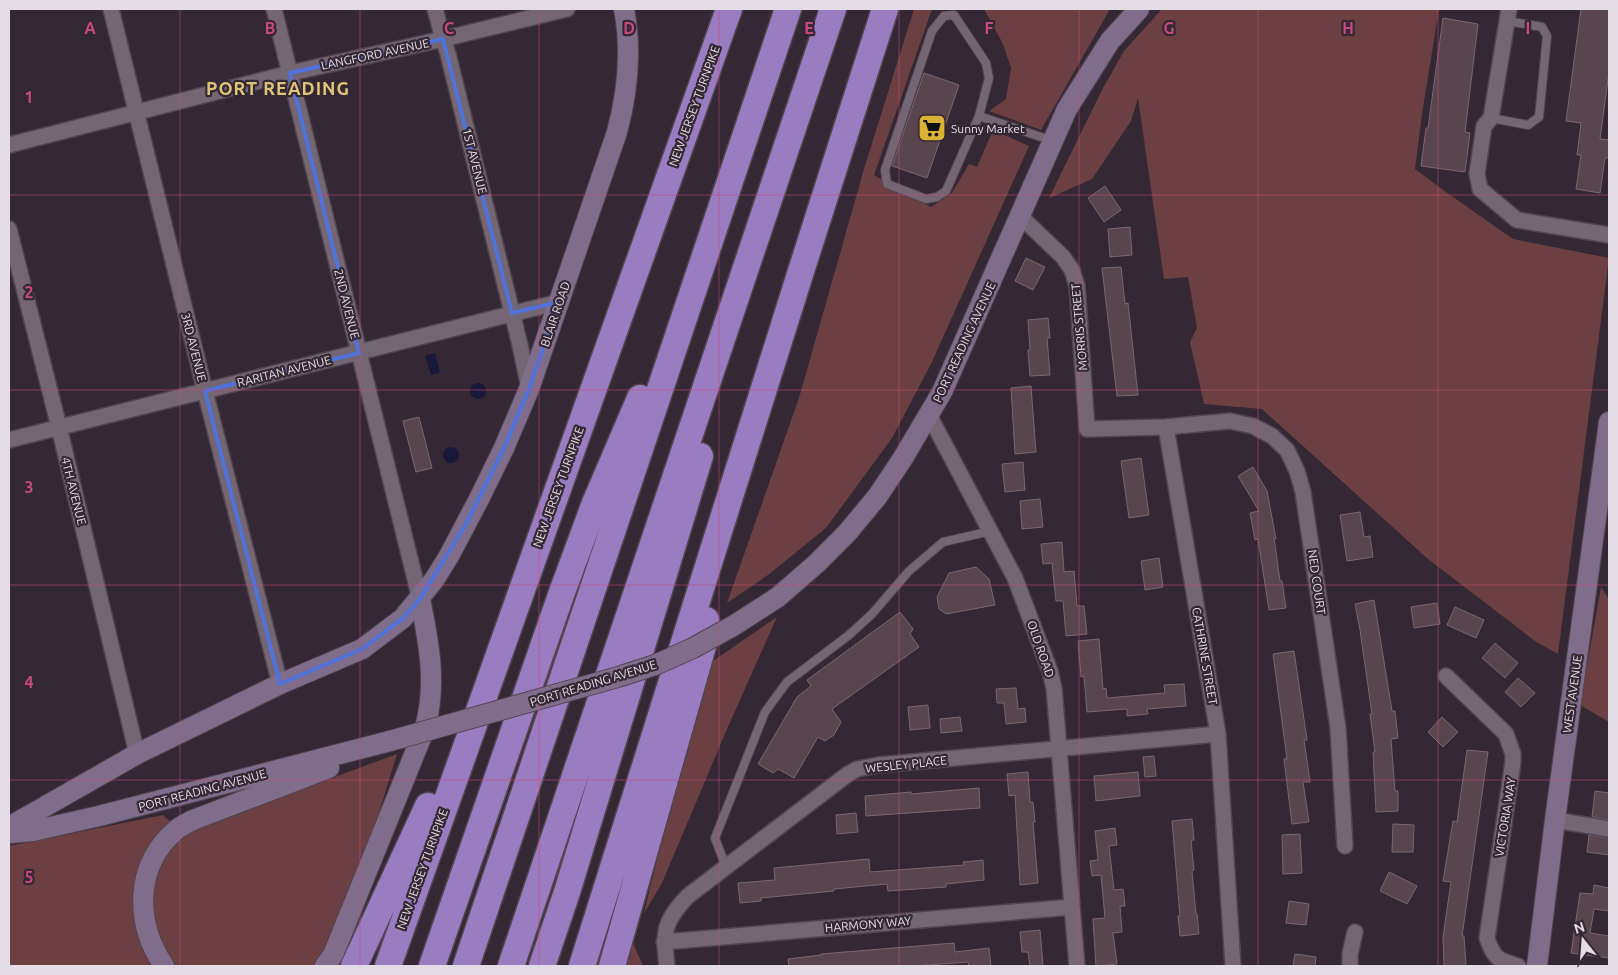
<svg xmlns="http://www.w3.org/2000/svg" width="1618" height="975" font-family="Ubuntu,sans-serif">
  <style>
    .green { fill: #6c4042 }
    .water { fill: #17183a }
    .building { fill: #58454d; stroke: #7b666e }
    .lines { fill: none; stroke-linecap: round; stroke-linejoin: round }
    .lane-casing { stroke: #504550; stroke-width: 10 }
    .street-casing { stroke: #504550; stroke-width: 18 }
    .secondary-casing { stroke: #504550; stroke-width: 22 }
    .highway-casing { stroke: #504550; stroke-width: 29 }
    .lane { stroke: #756674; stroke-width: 8 }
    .street { stroke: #756674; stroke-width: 15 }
    .secondary { stroke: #806d8b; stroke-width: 20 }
    .highway { stroke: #9a7cc1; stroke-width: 26 }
    .secondary-bridge-casing { stroke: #504550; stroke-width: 22; stroke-linecap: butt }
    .secondary-bridge { stroke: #806d8b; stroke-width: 20 }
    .marked { fill: none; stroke: #4f72db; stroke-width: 4; stroke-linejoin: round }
    .grid { fill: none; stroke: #cb497e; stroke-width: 1; stroke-opacity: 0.55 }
    .labels { text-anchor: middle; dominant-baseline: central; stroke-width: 4.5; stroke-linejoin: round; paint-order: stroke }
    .street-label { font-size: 12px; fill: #e5dde5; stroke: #342834 }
    .poi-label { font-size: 12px; fill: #e5dde5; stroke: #342834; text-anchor: start }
    .district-label { font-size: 18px; font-weight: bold; letter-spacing: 1px; fill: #e0c478; stroke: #342834 }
    .grid-label { font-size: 16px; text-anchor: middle; font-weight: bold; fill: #cb497e; stroke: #342834; stroke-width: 4.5; stroke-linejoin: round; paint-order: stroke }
  </style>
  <rect width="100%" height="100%" fill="#342834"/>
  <!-- green -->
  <path class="green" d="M914 9H932L874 175 931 207 952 193 969 164 977 167 993 130 1029 146 931 364 892 438 826 528 768 575 727 603 799 398 864 169Z
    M984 9H1110L1041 130 989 111 1006 99 1011 68 1003 44Z
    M1162 9H1439L1422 114 1415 169 1443 190 1513 239 1609 258 1558 654 1535 641 1428 559 1262 409 1204 404 1190 342 1197 328 1188 277 1164 279 1138 98 1131 121 1092 179 1049 198 1103 88 1124 51Z
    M1601 587 1609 599V722L1580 705Z
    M777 617 727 729 662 883 644 913 704 667Z
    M397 754 332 966H9V846L163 815 183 833Z
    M633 943 643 966H626Z"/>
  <!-- water -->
  <path class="water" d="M435 353 440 373 431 375 425 356Z
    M470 391a8 8 0 1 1 16 0a8 8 0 1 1-16 0Z
    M443 455a8 8 0 1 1 16 0a8 8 0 1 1-16 0Z"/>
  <!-- building -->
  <path class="building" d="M1581 9H1609V72L1600 139 1609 140V158H1605L1600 193 1576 189 1581 155H1577L1581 123 1566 121Z
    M1443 18 1478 24 1465 132 1470 133 1465 172 1421 166 1426 128H1428Z
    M924 73 959 85 927 178 892 166Z
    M1105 186 1121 210 1104 222 1088 198Z
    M1130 227 1132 255 1110 257 1108 229Z
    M1026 258 1045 267 1033 290 1015 281Z
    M1121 267 1125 304 1128 303 1138 395 1117 396 1102 268Z
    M1048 318 1050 338H1047L1050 375 1030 376 1028 350H1030L1028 320Z
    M1031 386 1036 452 1015 454 1011 388Z
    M419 417 432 468 416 472 403 421Z
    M1141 458 1149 515 1129 518 1121 461Z
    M1023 462 1025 490 1005 492 1002 464Z
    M1253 467 1267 491 1276 539 1274 538 1280 581H1282L1286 608 1269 610 1258 539 1255 540 1250 513 1259 511 1238 476Z
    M1040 499 1043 527 1022 529 1020 501Z
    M1360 512 1364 537 1370 536 1373 557 1347 561 1340 515Z
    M1062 542 1064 572 1074 571 1077 606H1084L1087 634 1066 636 1063 601H1056L1052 563 1043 564 1041 544Z
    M1159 558 1163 587 1145 590 1141 561Z
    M976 567 989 579 995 605 946 614 939 609 937 597 949 573Z
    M1374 600 1392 711H1395L1398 738 1391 739 1395 791H1398V811L1376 812 1373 752H1375L1370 714H1372L1360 630 1355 604Z
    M1437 603 1440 624 1414 628 1411 607Z
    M1455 607 1484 620 1476 638 1447 625Z
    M900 612 913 629 910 634 919 647 832 709 841 722 834 735 825 741 818 737 794 778 778 769 773 773 758 764 797 697 811 686 807 680Z
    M1099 639 1103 689 1106 688 1107 698 1165 693 1164 685 1184 684 1186 706 1147 709 1148 714 1127 716V709L1087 712 1084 676 1081 677 1078 641Z
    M1495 643 1518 663 1505 678 1482 658Z
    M1294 651 1307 740H1304L1310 782H1303L1309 822 1292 824 1284 759H1287L1273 654Z
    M1518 678 1535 693 1521 707 1505 692Z
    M1016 688 1018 709 1025 708 1026 722 1006 724 1004 703H997L996 689Z
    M928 705 930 728 910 730 908 707Z
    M960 717 962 731 941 733 940 719Z
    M1442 717 1458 732 1443 747 1428 732Z
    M1467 750 1488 752 1462 936H1464L1466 966H1444L1443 937 1451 882 1443 881 1453 821 1457 822Z
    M1154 756 1156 776 1145 777 1143 757Z
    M1028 772 1030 802H1033L1035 822H1033L1038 883 1020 885 1015 795 1009 796 1007 774Z
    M1138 772 1140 796 1096 801 1094 776Z
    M979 788 980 808 866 816 865 796 911 792V794Z
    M1595 791 1609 793V820L1592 817Z
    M856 813 858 832 837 834 836 815Z
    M1192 819 1194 840H1191L1194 870 1192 871 1196 914H1197L1199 934 1180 936 1178 916H1180L1172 821Z
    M1393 824 1414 825 1413 852H1392Z
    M1115 828 1117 845 1109 846 1114 890 1123 889 1125 906H1120L1122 932 1113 933 1117 964 1096 966 1093 919 1105 918 1101 875 1092 876 1090 861 1098 860 1095 831Z
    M1300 834 1302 873 1283 874 1282 835Z
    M1589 835 1609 838V855L1587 852Z
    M869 859 870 872 964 865 963 862 983 860 984 880 946 884V887L888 891 887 884 834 889V891L761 898V901L740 903 738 883 775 880 774 868Z
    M1389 872 1417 886 1407 904 1380 891Z
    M1594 885 1609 888V911L1594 909 1590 933 1609 936V958L1571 953 1580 893 1593 894Z
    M1289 901 1309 904 1306 925 1286 923Z
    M1040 930 1043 966H1030L1028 952H1022L1020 932Z
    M954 943 955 952 989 948 991 966H969L968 962 915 966H789L788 959 821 955V954Z
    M1295 954 1316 957 1315 966H1293Z"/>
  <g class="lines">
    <defs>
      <path id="lane" d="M954 15 986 63 989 78 979 116 946 191 937 197 926 199 887 184 885 170 932 31 944 16Z
        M979 116 1053 141
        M1491 118 1528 125 1539 117 1547 36 1542 27 1507 21
        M726 867 715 838 765 712 787 682 849 635 872 614 909 571 943 542 991 531"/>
      <path id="street" d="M111 9 205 391 280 684
        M274 9 420 599
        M435 9 443 39 448 54 520 345 529 388
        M1509 9 1491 118 1484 126 1477 174 1480 189 1517 220 1609 235
        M9 145 290 73 443 39 567 9
        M1020 216 1063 257 1072 270 1077 286 1087 429 1166 427 1230 421 1253 426 1272 436 1287 450 1297 471 1303 492 1338 728 1345 846
        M9 229 59 427 137 754
        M929 415 1015 578 1050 671 1054 688 1077 966
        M1166 427 1218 734 1233 966
        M9 440 559 302
        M1446 676 1506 734 1513 754V762L1487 938C1494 959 1498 960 1518 966
        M1555 820 1609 829
        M664 942 1072 907
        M667 966C663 932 663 922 688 896L848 774 857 769 878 765 1218 734
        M1350 966V954L1355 932"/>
      <path id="secondary" d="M733 626 778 597 816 564 847 533 877 497 903 458 942 392 1067 109 1110 41 1139 9
        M9 827 137 754 280 684 362 649 403 618 434 580 449 556 479 499 504 448 529 389 617 132C628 91 632 51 624 9
        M9 833 33 831 99 816 390 741
        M164 966C135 923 134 866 176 830 181 826 187 823 193 820L329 768
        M325 966 333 955 425 728C437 684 429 643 420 599
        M1537 966 1555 820 1609 422"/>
      <path id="highway" d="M354 966 428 806
        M388 966 729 9
        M432 966 561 595 595 503 640 398
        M466 966 788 9
        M511 966 833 9
        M542 966 567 892 700 456
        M582 966 802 268 885 9
        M612 966 707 632 706 620"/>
    </defs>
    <!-- lane casing -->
    <use href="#lane" class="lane-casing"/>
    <!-- street casing -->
    <use href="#street" class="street-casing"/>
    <!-- secondary casing -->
    <use href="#secondary" class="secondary-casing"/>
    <!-- highway casing -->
    <use href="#highway" class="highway-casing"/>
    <!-- lane -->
    <use href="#lane" class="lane"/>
    <!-- street -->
    <use href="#street" class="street"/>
    <!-- secondary -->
    <use href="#secondary" class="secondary"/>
    <!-- highway -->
    <use href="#highway" class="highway"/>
    <defs>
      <path id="secondary-bridge" d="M390 741 618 677 655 665 693 648 733 626"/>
    </defs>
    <!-- secondary-bridge casing -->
    <use href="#secondary-bridge" class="secondary-bridge-casing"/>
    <!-- secondary-bridge -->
    <use href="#secondary-bridge" class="secondary-bridge"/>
  </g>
  <!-- marked area -->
  <path class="marked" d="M443 39 512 313 559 302 529 389 504 448 466 524 420 599 403 618 362 649 280 684 205 391 359 353 290 73Z"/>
  <!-- grid -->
  <path class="grid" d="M180 9V966M360 9V966M539 9V966M719 9V966M899 9V966M1079 9V966M1258 9V966M1438 9V966M9 195H1609M9 390H1609M9 585H1609M9 780H1609"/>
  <!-- icons -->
  <defs>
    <symbol id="supermarket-square" viewBox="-11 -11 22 22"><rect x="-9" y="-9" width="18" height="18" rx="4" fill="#dbb233" stroke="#342834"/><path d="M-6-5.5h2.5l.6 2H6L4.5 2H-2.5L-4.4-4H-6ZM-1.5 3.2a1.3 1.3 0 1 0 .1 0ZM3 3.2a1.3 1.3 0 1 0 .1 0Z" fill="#111"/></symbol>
  </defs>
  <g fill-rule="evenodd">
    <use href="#supermarket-square" x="916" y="112" width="32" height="32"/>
  </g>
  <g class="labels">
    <!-- street labels -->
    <g class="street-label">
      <text transform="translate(375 54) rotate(-12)">LANGFORD AVENUE</text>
      <text transform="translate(694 106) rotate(-70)">NEW JERSEY TURNPIKE</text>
      <text transform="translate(475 161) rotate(76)">1ST AVENUE</text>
      <text transform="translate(347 304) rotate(76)">2ND AVENUE</text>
      <text transform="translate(555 314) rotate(-71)">BLAIR ROAD</text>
      <text transform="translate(1079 327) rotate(-95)">MORRIS STREET</text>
      <text transform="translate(964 342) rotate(-65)">PORT READING AVENUE</text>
      <text transform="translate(194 347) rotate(76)">3RD AVENUE</text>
      <text transform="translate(284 371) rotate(-14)">RARITAN AVENUE</text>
      <text transform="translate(558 487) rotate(-70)">NEW JERSEY TURNPIKE</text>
      <text transform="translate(74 491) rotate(76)">4TH AVENUE</text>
      <text transform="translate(1317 582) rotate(82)">NED COURT</text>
      <text transform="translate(1041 649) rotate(71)">OLD ROAD</text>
      <text transform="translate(1205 656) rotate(80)">CATHRINE STREET</text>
      <text transform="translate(593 683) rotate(-17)">PORT READING AVENUE</text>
      <text transform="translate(1572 694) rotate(-82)">WEST AVENUE</text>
      <text transform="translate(906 764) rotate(-6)">WESLEY PLACE</text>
      <text transform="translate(202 790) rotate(-15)">PORT READING AVENUE</text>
      <text transform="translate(1505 817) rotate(-81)">VICTORIA WAY</text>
      <text transform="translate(422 869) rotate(-70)">NEW JERSEY TURNPIKE</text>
      <text transform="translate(868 924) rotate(-5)">HARMONY WAY</text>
    </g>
    <!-- poi labels -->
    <g class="poi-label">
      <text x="951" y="128">Sunny Market</text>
    </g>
    <!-- district labels -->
    <g class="district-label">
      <text x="278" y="88">PORT READING</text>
    </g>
  </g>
  <g class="grid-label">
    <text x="90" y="34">A</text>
    <text x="270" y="34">B</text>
    <text x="449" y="34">C</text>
    <text x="629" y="34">D</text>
    <text x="809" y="34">E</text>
    <text x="989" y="34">F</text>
    <text x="1169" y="34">G</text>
    <text x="1348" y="34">H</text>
    <text x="1528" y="34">I</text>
    <text x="29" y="103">1</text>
    <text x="29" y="298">2</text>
    <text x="29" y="493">3</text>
    <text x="29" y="688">4</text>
    <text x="29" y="883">5</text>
  </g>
  <!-- border -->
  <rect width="1618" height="975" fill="none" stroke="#e5dde5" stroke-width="20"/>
  <!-- north arrow -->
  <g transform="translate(1583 940) rotate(343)" stroke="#342834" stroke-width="4" paint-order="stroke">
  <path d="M0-4L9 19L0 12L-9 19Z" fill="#e5dde5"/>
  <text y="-8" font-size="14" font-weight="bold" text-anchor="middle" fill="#e5dde5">N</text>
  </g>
</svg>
